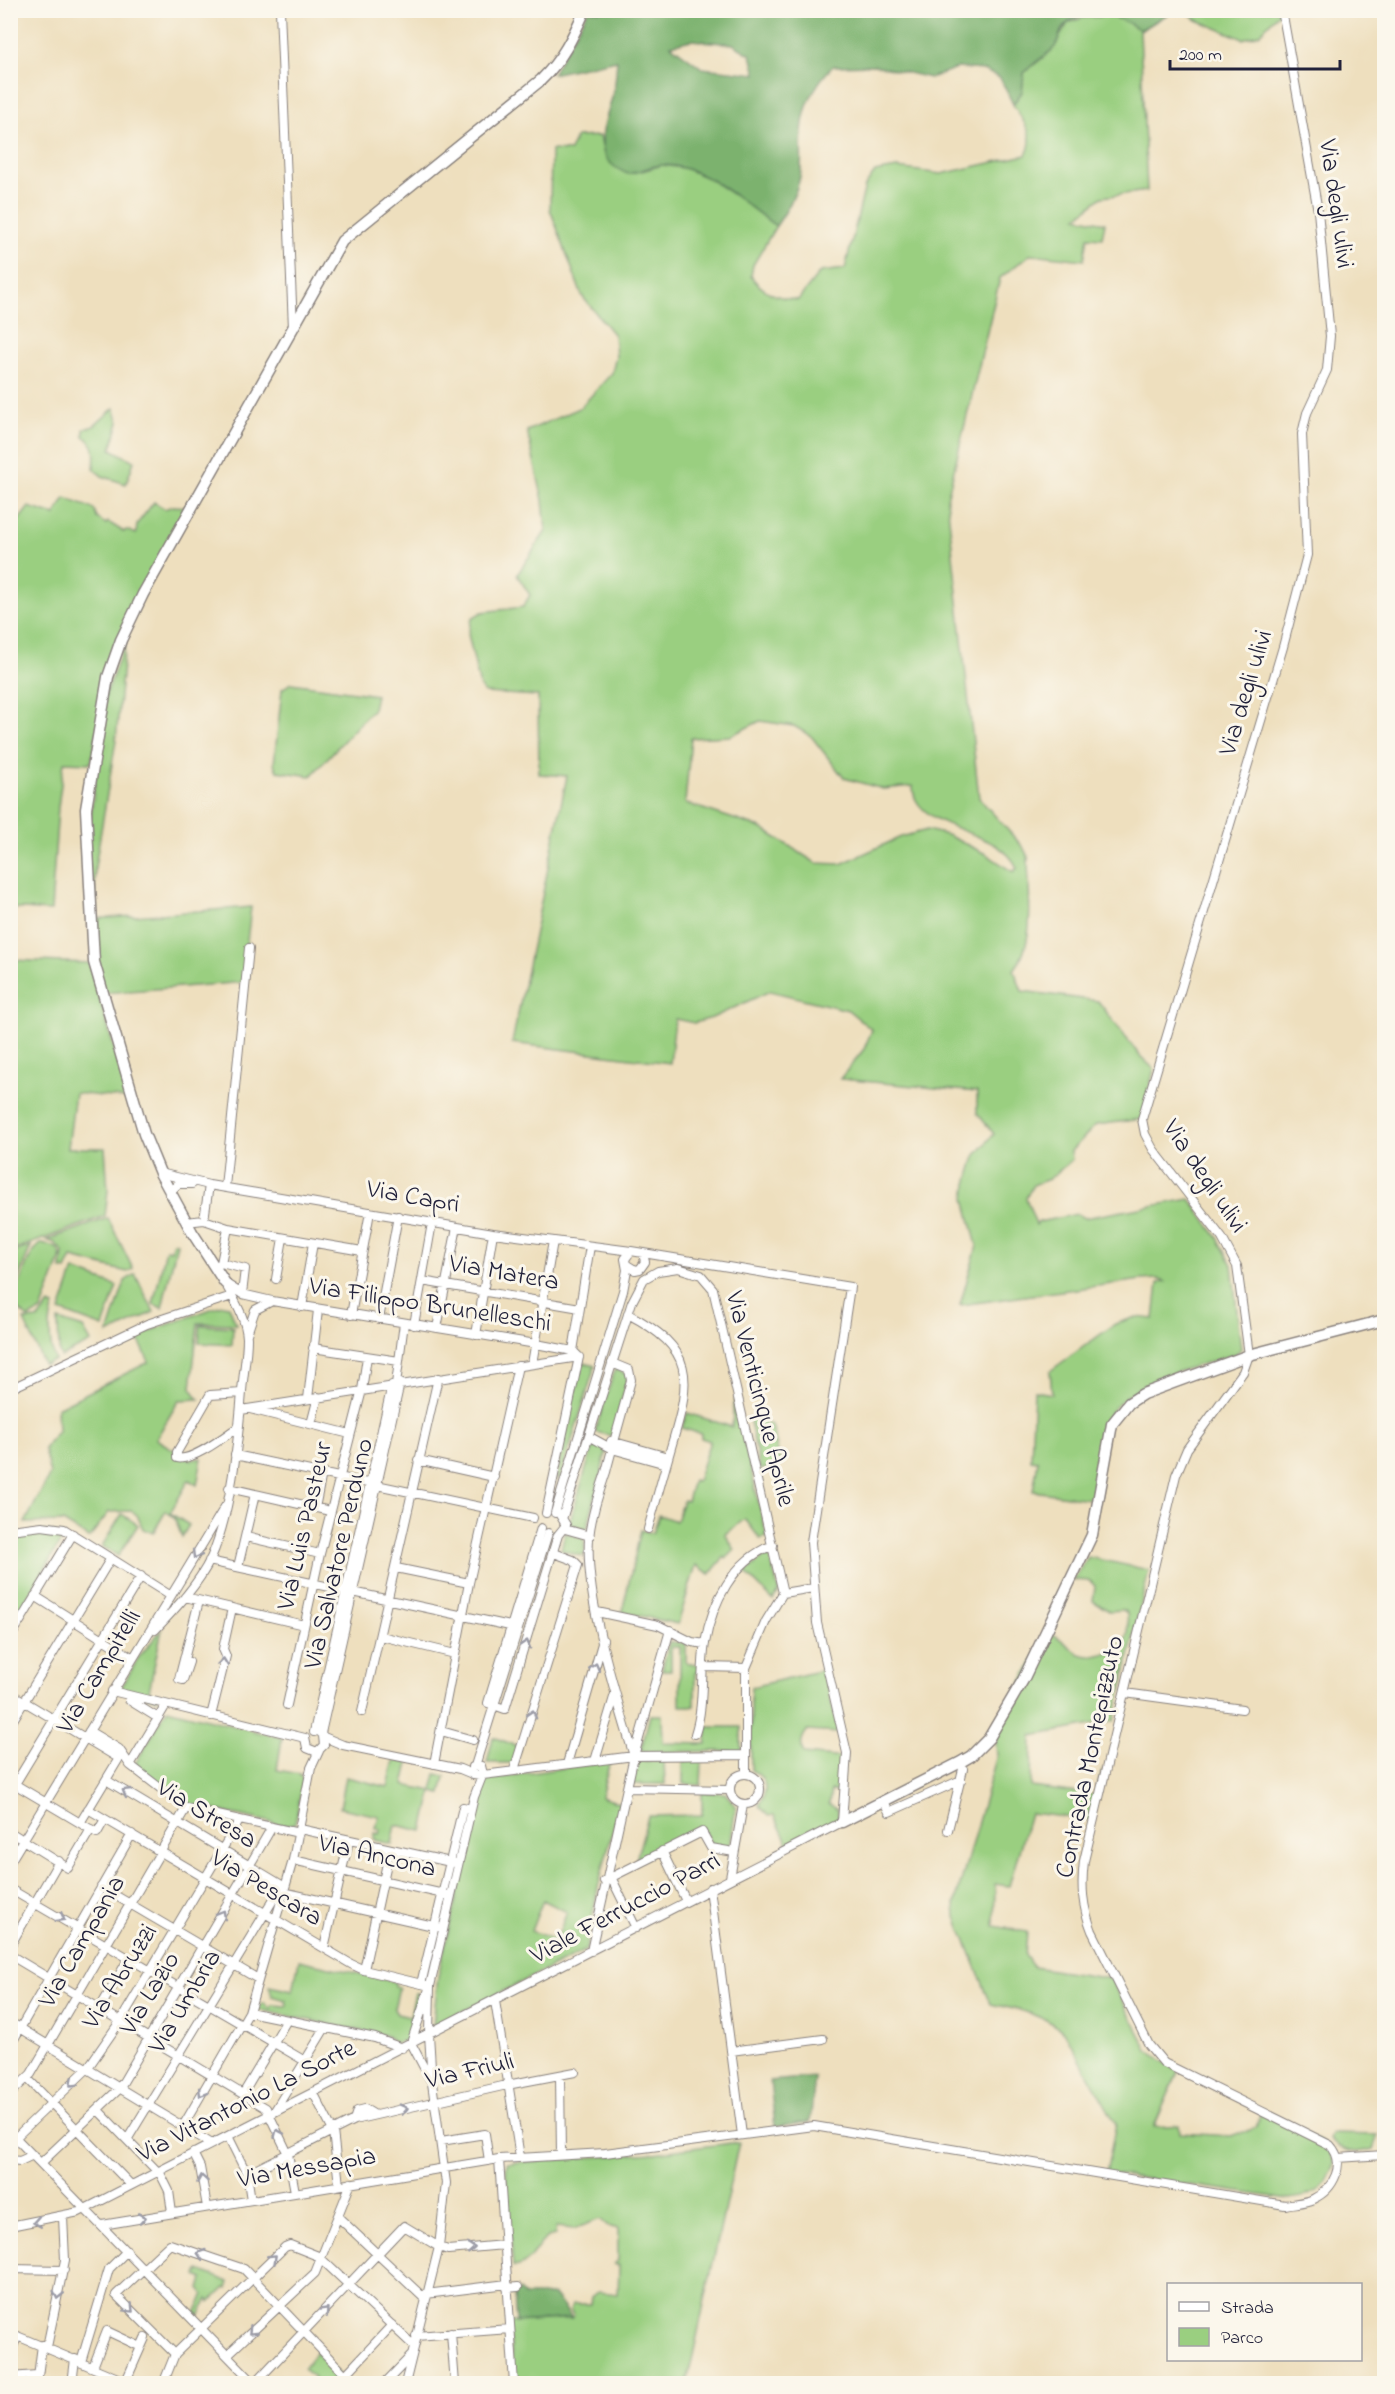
<svg xmlns="http://www.w3.org/2000/svg" width="1395" height="2394" font-family="'Indie Flower',sans-serif">
  <style>
    .green { fill: #9acf80; stroke: #5e785e; stroke-width: 1.5; fill-rule: evenodd }
    .forest { fill: #7bb26e; stroke: #4e6a54; stroke-width: 1.5; fill-rule: evenodd }
    .lines { fill: none; stroke-linecap: round; stroke-linejoin: round }
    .minor-casing { stroke: #88807c; stroke-width: 10 }
    .major-casing { stroke: #88807c; stroke-width: 13 }
    .minor { stroke: #fff; stroke-width: 8 }
    .major { stroke: #fff; stroke-width: 10 }
    .oneway { stroke: #9c9ca7 }
    .labels { text-anchor: middle; dominant-baseline: central; stroke-width: 6; stroke-linejoin: round; paint-order: stroke }
    .street-label { font-size: 26px; fill: #22223b; stroke: #fbf7ec }
  </style>
  <rect width="100%" height="100%" fill="#fbf7ec"/>
  <filter id="ink" filterUnits="userSpaceOnUse"><feTurbulence type="fractalNoise" baseFrequency=".0167" numOctaves="2"/><feDisplacementMap in="SourceGraphic" scale="12" xChannelSelector="R" yChannelSelector="G"/><feConvolveMatrix kernelMatrix="1 2 1 2 8 2 1 2 1" color-interpolation-filters="sRGB"/></filter>
  <filter id="wash" filterUnits="userSpaceOnUse"><feTurbulence type="fractalNoise" baseFrequency=".008" numOctaves="4" result="noise"/><feDisplacementMap in="SourceGraphic" scale="24" xChannelSelector="R" yChannelSelector="G"/><feGaussianBlur stdDeviation="1.35" result="paint"/><feColorMatrix in="noise" values="0 0 0 0 0 0 0 0 0 0 0 0 0 0 0 0 0 1.4 0 .05"/><feComposite in="paint" operator="in"/></filter>
  <g filter="url(#wash)">
    <rect width="100%" height="100%" fill="#eedfbe"/>
    <!-- green -->
    <path class="green" d="M1278 10 1279 13 1259 34 1243 39 1197 20 1186 11Z
      M1100 11H1173L1140 31 1147 191 1102 197 1077 217 1105 223 1102 238 1088 237 1084 260 1031 254 1000 278 947 499 979 798 1023 847 1028 857C1028 893 1037 941 1014 970L1022 991 1098 1001 1140 1056 1154 1069 1142 1119 1096 1125 1071 1151 1072 1160 1049 1179 1033 1185 1026 1198 1036 1225 1039 1222 1077 1214 1084 1218 1190 1199 1218 1238 1232 1265 1241 1349 1235 1354C1194 1368 1118 1381 1103 1427 1097 1449 1098 1477 1095 1500L1033 1491 1038 1461 1031 1460 1034 1391 1052 1394 1050 1371 1115 1324 1136 1317 1154 1319 1158 1283 1165 1282 1158 1279 1141 1280 960 1305 977 1246 965 1199 967 1184 975 1156 994 1134 977 1113V1092L840 1079 864 1049 872 1030 848 1010 770 991 712 1018 694 1023 675 1019 670 1063 512 1043 567 776 539 774 538 696 485 693 480 687 468 634 472 618 482 612 523 607 530 595 517 575 546 531 543 500 527 431 580 408 612 373 616 356 614 335 582 296 550 209 551 150 570 151 576 137 600 136 604 155 642 171 662 165 684 168 708 178 753 208 776 226 753 265 751 276C763 293 778 298 798 300L820 272 845 269 865 186 875 172 897 168 941 174 1026 155C1037 135 1023 122 1013 104L1022 92 1024 73 1051 51 1068 23 1082 18 1108 16ZM760 721 794 726 811 736 844 778 883 789 913 786C913 790 914 796 916 800 934 833 1002 831 1017 868L1013 872 986 854 947 835 927 830 901 837 841 864 816 863 761 828 685 803 691 738 730 736Z
      M114 408 119 422 111 449 134 461 126 484 102 476 94 469C95 454 97 445 84 436V429L94 426Z
      M65 498 94 509 97 518 106 524 108 522 124 532 126 530 136 534 137 524 154 502 165 509 172 506 190 507 114 649 91 763 64 762 58 807 51 911 11 908 10 514 18 521 29 507 55 515Z
      M125 642 116 740 95 867 94 919 251 907 245 959 246 982 103 993 85 866 104 700Z
      M291 683 376 695 373 709 311 776 277 771 274 764 282 689Z
      M11 960 89 963 129 1099 75 1093 68 1148H105L108 1190 105 1216 11 1251Z
      M108 1218 133 1269 127 1272 72 1258 66 1270 61 1269 63 1252 55 1243 47 1240Z
      M173 1242 177 1243 162 1308 153 1304 166 1249 171 1250Z
      M43 1243 57 1248 61 1255 59 1263 41 1311 28 1318 15 1306C16 1291 29 1248 43 1243Z
      M31 1246 12 1293 11 1253Z
      M74 1270 117 1286 103 1327 60 1311Z
      M135 1274 154 1312 108 1334 125 1281Z
      M49 1304 54 1306C48 1321 49 1345 55 1360L44 1365 24 1320 38 1319Z
      M222 1305 229 1306 236 1324 198 1323 191 1388 199 1399 179 1400 156 1439 190 1460 202 1458 197 1485 189 1480 170 1513 189 1525 182 1537 175 1519 166 1511 153 1533 143 1529 137 1515 131 1511 109 1512 89 1538 63 1522 25 1523 50 1474 44 1449 58 1431 57 1408 149 1362 137 1336Z
      M58 1320 83 1328 91 1342 61 1357 59 1352Z
      M200 1325 233 1327 232 1345 199 1343Z
      M581 1362 595 1366 560 1479 556 1478Z
      M615 1369 628 1375 613 1436 595 1432Z
      M734 1399 767 1537 760 1539 745 1519 725 1534 735 1550 726 1559 724 1557 710 1574 696 1565 678 1624 622 1612 641 1530 653 1533 659 1515 676 1521 683 1500 687 1501 693 1480 697 1481 710 1441 701 1438V1434L682 1428 687 1413 732 1427Z
      M749 1417 772 1425 781 1465 760 1470Z
      M594 1443 607 1449 587 1529 569 1524Z
      M122 1514 138 1525 118 1556 102 1546Z
      M48 1531 64 1536 19 1612 11 1607V1536Z
      M565 1533 584 1538 585 1554 581 1556 561 1550Z
      M769 1554 779 1592 773 1600 745 1572Z
      M1088 1557 1149 1570 1114 1721 1032 1736 1031 1787 1095 1795 1103 1769 1091 1820 1030 1813 1009 1886 995 1884 994 1926 1027 1932 1025 1955 1033 1967 1111 1979 1148 2050 1178 2072 1154 2127 1179 2125 1180 2133 1231 2136 1256 2127 1261 2112 1327 2145 1334 2163C1324 2191 1318 2195 1289 2199L1106 2173 1116 2124 1066 2035C1048 2014 1017 2010 991 2004L956 1917 955 1903 997 1755 995 1734 1048 1632C1062 1637 1068 1648 1080 1654 1095 1660 1124 1650 1128 1633 1129 1627 1127 1619 1127 1613L1123 1610 1109 1611 1093 1601 1095 1586 1090 1581 1073 1580Z
      M162 1629 149 1691 158 1699 122 1691 121 1688 139 1657Z
      M669 1642 686 1643V1662L700 1665V1672L695 1673V1706H680V1647H671V1670H662Z
      M823 1670 839 1733 807 1731C801 1738 800 1747 804 1754L843 1758 840 1794 831 1790 829 1804 838 1810V1819L789 1846 774 1815 768 1816 759 1805C768 1791 768 1778 751 1770V1687Z
      M167 1709 282 1738 277 1770 300 1774 303 1780 295 1823 287 1826 184 1803 135 1764Z
      M650 1715H662L663 1743 706 1744 707 1727H741V1751L643 1752 641 1749Z
      M493 1737 520 1747 514 1763H487Z
      M394 1760 409 1763 404 1785 432 1791 436 1774 445 1776 441 1794 432 1792 423 1831 396 1825 392 1844 374 1840 375 1833 379 1834 380 1829 376 1828 379 1816 340 1808 346 1777 388 1787Z
      M610 1761 601 1797 620 1803 598 1887 586 1950 433 2026 438 1976 484 1780ZM543 1900 567 1912 556 1940 531 1931Z
      M638 1761H664L665 1784H632Z
      M683 1761H702L701 1785 683 1784Z
      M702 1792 725 1793 736 1806 730 1847 711 1844 702 1828 636 1860 648 1816 702 1815Z
      M299 1960 395 1982V1986L399 1987 394 2009 397 2014 410 2017 415 1993H418L409 2040 394 2043 387 2036 255 2009 264 2003 270 2009 272 2005 287 2006 286 2000 272 1996 269 1986 293 1991Z
      M1332 2134 1378 2135 1373 2149C1355 2154 1342 2153 1330 2138Z
      M739 2142 687 2383H514L509 2322 572 2318 574 2316 570 2310 573 2304H591L592 2297 598 2292 618 2294 619 2266 614 2265 618 2261V2229L608 2226 600 2219 574 2229 556 2227 555 2235C535 2238 535 2266 513 2267L506 2173 507 2163 654 2153Z
      M199 2270 229 2282 227 2289 225 2288 210 2302 208 2299 199 2316 195 2313 204 2294 200 2289 203 2279 197 2276Z
      M316 2352 339 2375 330 2383H311L314 2377 303 2369Z"/>
    <!-- forest -->
    <path class="forest" d="M588 11H1173L1140 30C1120 16 1081 5 1063 28 1058 35 1059 44 1053 49 1044 57 1033 63 1024 73L1022 92 1013 104 1000 78 983 70 957 68 930 78 874 65 833 66C816 83 804 105 802 131 800 146 803 162 800 177 796 195 786 212 776 226 743 204 707 166 664 165 653 165 639 172 628 174 584 157 608 121 614 89 616 80 616 70 617 60L552 74ZM691 40 733 44 751 55 756 74 702 68 671 45Z
      M815 2077 810 2122 775 2127 770 2081Z
      M520 2290 524 2295H554L572 2318 516 2322 514 2295Z"/>
  </g>
  <g filter="url(#ink)">
    <g class="lines">
      <defs>
        <path id="minor" d="M280 10 293 328
          M160 1173 209 1185 493 1233 631 1251
          M225 1187 249 948
          M169 1193 178 1184H192
          M204 1220 209 1185
          M186 1222 204 1220 228 1228 362 1251
          M221 1263 245 1269 242 1294
          M627 1265 635 1270 640 1269 645 1262 643 1253
          M217 1266 221 1263 228 1228
          M276 1279 283 1238
          M422 1281 580 1308
          M228 1285 242 1294 272 1301 536 1344 573 1351 579 1357
          M302 1307 313 1243
          M628 1314C695 1349 692 1377 672 1444 664 1472 656 1500 648 1529
          M351 1315 370 1212
          M379 1319 398 1216
          M414 1325 432 1223
          M437 1328 457 1227
          M247 1334 255 1310 272 1301
          M476 1335 493 1233
          M313 1348 399 1361
          M573 1351 590 1246
          M612 1363 629 1370 631 1380C623 1410 614 1441 606 1472 599 1493 591 1516 589 1538 585 1600 616 1696 634 1756
          M532 1364 553 1241
          M396 1384 404 1323
          M10 1389 147 1324 232 1296
          M308 1399 318 1310
          M250 1409 350 1434
          M241 1410 579 1357
          M311 1424 318 1397
          M238 1427C225 1436 192 1462 177 1458V1452L210 1395 242 1393
          M590 1437 612 1449 666 1464
          M611 1441 668 1457
          M235 1455 533 1518
          M418 1460 494 1477
          M229 1488 330 1511
          M315 1508 322 1473
          M546 1513 579 1357
          M563 1516 632 1302 644 1279 658 1271 678 1268 701 1275 713 1289 783 1593
          M541 1528 488 1703 505 1709 558 1535
          M565 1529 590 1536
          M10 1530 42 1526 64 1529 171 1596
          M558 1535 566 1525 560 1515
          M246 1537 320 1554
          M209 1561 510 1626
          M238 1567 255 1494
          M396 1568 469 1583
          M35 1596 133 1658
          M185 1597 304 1625
          M597 1612 658 1625 692 1642 705 1644
          M155 1630C176 1608 198 1585 211 1558 231 1513 238 1442 242 1392 243 1375 247 1356 247 1338 246 1318 234 1300 225 1283
          M381 1636 455 1654
          M10 1638 73 1534
          M184 1661 189 1662 183 1680 179 1679 199 1601
          M705 1667 746 1668
          M112 1691 305 1738
          M10 1693 115 1756 121 1755
          M1125 1693 1242 1709
          M129 1700 158 1718
          M287 1705 320 1554 362 1390 367 1357
          M362 1712 438 1378
          M211 1716 226 1656 223 1649 232 1608
          M10 1725 111 1558
          M89 1731 119 1749 130 1765 186 1808 299 1833
          M441 1731 473 1740
          M314 1732 392 1385
          M321 1733 400 1383
          M695 1734C705 1704 700 1673 705 1643 712 1603 733 1560 773 1545
          M324 1737 343 1745 460 1769 472 1774
          M305 1738 307 1748 317 1752 324 1745 323 1736
          M595 1761 615 1694
          M434 1764 469 1583 518 1366
          M567 1764 603 1640
          M130 1765 166 1705
          M475 1766 548 1533
          M514 1770 578 1565 573 1560 554 1553
          M730 1789a15 15 0 1 1 30 0a15 15 0 1 1-30 0Z
          M746 1774V1668L766 1621 783 1593 813 1588
          M483 1775 634 1756 745 1755
          M106 1780 285 1887 278 1892 127 2140
          M11 1782 97 1833 105 1819
          M15 1784 141 1576
          M627 1788 729 1790
          M884 1801 889 1812 961 1780
          M88 1809 351 1964 364 1970 430 1986
          M80 1823 121 1755
          M300 1829 455 1863
          M948 1830 963 1769
          M10 1832 68 1868 91 1829
          M662 1851 686 1901
          M293 1860 448 1895
          M10 1862 226 1505
          M611 1877 636 1928
          M730 1878 743 1805
          M604 1881 702 1832 711 1848 734 1852
          M101 1887 258 1979
          M710 1888 742 2135
          M10 1889 305 2061
          M283 1892 438 1927
          M10 1946 59 1861
          M324 1948 349 1840
          M591 1951 634 1756 670 1630
          M10 1955 266 2108 288 2154 295 2192
          M364 1970 390 1849
          M421 1984 463 1807 471 1809
          M495 2001 520 2157
          M100 2008 129 1958
          M249 2012 375 2038 402 2048
          M10 2022 212 2144
          M10 2046 132 1834
          M731 2051 823 2039
          M560 2075 561 2155
          M27 2078 131 2185
          M430 2079 411 2043 430 1986 474 1797 483 1774 481 1766 473 1767V1775L482 1776
          M313 2092 333 2131 339 2185
          M10 2094 31 2074 186 1808
          M243 2094 287 2020
          M98 2110 157 2171
          M274 2112 325 2028
          M354 2120 357 2111 365 2109 375 2115
          M183 2126 249 2012 293 1860 311 1768 319 1751
          M10 2132 255 2384
          M228 2136 247 2174 251 2200
          M16 2137 87 2069 121 2020 239 1821
          M441 2141 485 2134 489 2161
          M193 2153 200 2167 207 2207
          M1338 2158 1384 2155
          M499 2159 514 2384
          M10 2160 20 2161 33 2155
          M41 2163 119 2089 272 1827
          M159 2171 169 2191 172 2213
          M247 2174 354 2120 507 2085 575 2072
          M338 2217 425 2299
          M102 2225 499 2159 605 2153 814 2126 1285 2205C1294 2203 1305 2203 1313 2199 1334 2189 1347 2163 1330 2145L1164 2063 1149 2045 1092 1931C1082 1906 1081 1886 1084 1861L1176 1475 1187 1449 1243 1372 1249 1355 1237 1266 1222 1238 1153 1149 1145 1134 1142 1119 1283 647 1307 555 1302 434 1307 413 1327 370 1330 336 1318 211 1282 10
          M10 2226 79 2212 842 1822 847 1753 817 1623 811 1542 850 1287 631 1251 625 1259 627 1270 623 1291 555 1513
          M10 2269 64 2270
          M507 2288 518 2287
          M426 2294 507 2284
          M10 2333 132 2384
          M451 2333 455 2384
          M416 2336 510 2329
          M47 2347 65 2260 63 2217
          M141 2347 145 2338
          M10 2352 18 2336
          M175 2354 116 2295 170 2244 244 2269 354 2384
          M227 2355 315 2273 351 2183
          M81 2362 109 2269 127 2251
          M93 2367 107 2331 141 2347 126 2381
          M10 2377 37 2375
          M255 2383 404 2226 439 2247 448 2250 504 2245
          M37 2384 42 2345
          M72 2384 75 2359
          M163 2384 175 2354 285 2247 290 2245 318 2256 414 2346
          M337 2384 392 2325
          M384 2384 411 2356
          M405 2384 439 2247 446 2183 432 2083 429 2034 430 1986"/>
        <path id="major" d="M225 1283 192 1232 160 1173 144 1134 94 962 86 809 108 677 121 640 143 594 342 241 541 80C562 60 573 37 585 10
          M842 1822 959 1763 971 1756 989 1738 1023 1680 1092 1535 1112 1424 1129 1403 1143 1394 1249 1355 1384 1320"/>
      </defs>
      <!-- minor casing -->
      <use href="#minor" class="minor-casing"/>
      <!-- major casing -->
      <use href="#major" class="major-casing"/>
      <!-- minor -->
      <use href="#minor" class="minor"/>
      <!-- major -->
      <use href="#major" class="major"/>
    </g>
    <!-- one-way arrows -->
    <defs><path id="oneway-chevron" d="M-2-3.5L2.5 0L-2 3.5" fill="none" stroke-width="1.6" stroke-linecap="round" stroke-linejoin="round" transform="scale(1.5)"/></defs>
    <g class="oneway">
      <use href="#oneway-chevron" transform="translate(196 1555) rotate(121)"/>
      <use href="#oneway-chevron" transform="translate(526 1644) rotate(-73)"/>
      <use href="#oneway-chevron" transform="translate(223 1662) rotate(-82)"/>
      <use href="#oneway-chevron" transform="translate(595 1667) rotate(-74)"/>
      <use href="#oneway-chevron" transform="translate(532 1714) rotate(-73)"/>
      <use href="#oneway-chevron" transform="translate(126 1792) rotate(-150)"/>
      <use href="#oneway-chevron" transform="translate(222 1914) rotate(-60)"/>
      <use href="#oneway-chevron" transform="translate(61 1918) rotate(30)"/>
      <use href="#oneway-chevron" transform="translate(73 2083) rotate(136)"/>
      <use href="#oneway-chevron" transform="translate(202 2093) rotate(121)"/>
      <use href="#oneway-chevron" transform="translate(404 2109) rotate(-13)"/>
      <use href="#oneway-chevron" transform="translate(278 2133) rotate(-114)"/>
      <use href="#oneway-chevron" transform="translate(202 2179) rotate(-99)"/>
      <use href="#oneway-chevron" transform="translate(142 2218) rotate(-10)"/>
      <use href="#oneway-chevron" transform="translate(37 2222) rotate(170)"/>
      <use href="#oneway-chevron" transform="translate(471 2248) rotate(-4)"/>
      <use href="#oneway-chevron" transform="translate(201 2254) rotate(-162)"/>
      <use href="#oneway-chevron" transform="translate(273 2258) rotate(-44)"/>
      <use href="#oneway-chevron" transform="translate(58 2295) rotate(103)"/>
      <use href="#oneway-chevron" transform="translate(130 2309) rotate(45)"/>
      <use href="#oneway-chevron" transform="translate(325 2311) rotate(-47)"/>
      <use href="#oneway-chevron" transform="translate(252 2331) rotate(136)"/>
    </g>
  </g>
  <g class="labels">
    <!-- street labels -->
    <g class="street-label">
      <text transform="translate(1335 204) rotate(82)">Via degli ulivi</text>
      <text transform="translate(1247 693) rotate(-73)">Via degli ulivi</text>
      <text transform="translate(1204 1177) rotate(56)">Via degli ulivi</text>
      <text transform="translate(413 1198) rotate(10)">Via Capri</text>
      <text transform="translate(504 1274) rotate(10)">Via Matera</text>
      <text transform="translate(430 1306) rotate(9)">Via Filippo Brunelleschi</text>
      <text transform="translate(759 1399) rotate(76)">Via Venticinque Aprile</text>
      <text transform="translate(306 1526) rotate(-77)">Via Luis Pasteur</text>
      <text transform="translate(340 1554) rotate(-77)">Via Salvatore Perduno</text>
      <text transform="translate(100 1672) rotate(-59)">Via Campitelli</text>
      <text transform="translate(1091 1757) rotate(-78)">Contrada Montepizzuto</text>
      <text transform="translate(206 1815) rotate(31)">Via Stresa</text>
      <text transform="translate(377 1857) rotate(13)">Via Ancona</text>
      <text transform="translate(266 1889) rotate(31)">Via Pescara</text>
      <text transform="translate(626 1909) rotate(-28)">Viale Ferruccio Parri</text>
      <text transform="translate(83 1942) rotate(-60)">Via Campania</text>
      <text transform="translate(121 1977) rotate(-58)">Via Abruzzi</text>
      <text transform="translate(151 1994) rotate(-59)">Via Lazio</text>
      <text transform="translate(186 2002) rotate(-59)">Via Umbria</text>
      <text transform="translate(470 2072) rotate(-13)">Via Friuli</text>
      <text transform="translate(247 2102) rotate(-27)">Via Vitantonio La Sorte</text>
      <text transform="translate(307 2169) rotate(-10)">Via Messapia</text>
    </g>
  </g>
  <!-- margin -->
  <rect width="1395" height="2394" fill="none" stroke="#fbf7ec" stroke-width="36"/>
  <!-- legend -->
  <rect x="1167" y="2283" width="195" height="78" fill="#fbf7ec" stroke="#a4a2a5" stroke-width="1.5"/>
  <rect x="1179" y="2302" width="30" height="9" fill="#ffffff" stroke="#a4a2a5" stroke-width="1.5"/>
  <text x="1221" y="2313" font-size="18" fill="#22223b">Strada</text>
  <rect x="1179" y="2328" width="30" height="18" fill="#9acf80" stroke="#a4a2a5" stroke-width="1.5"/>
  <text x="1221" y="2343" font-size="18" fill="#22223b">Parco</text>
  <!-- scale -->
  <path d="M1170 60v9h170v-9" fill="none" stroke="#22223b" stroke-width="3"/>
  <text x="1179" y="60" font-size="18" fill="#22223b" stroke="#fbf7ec" stroke-width="4.5" paint-order="stroke">200 m</text>
</svg>
